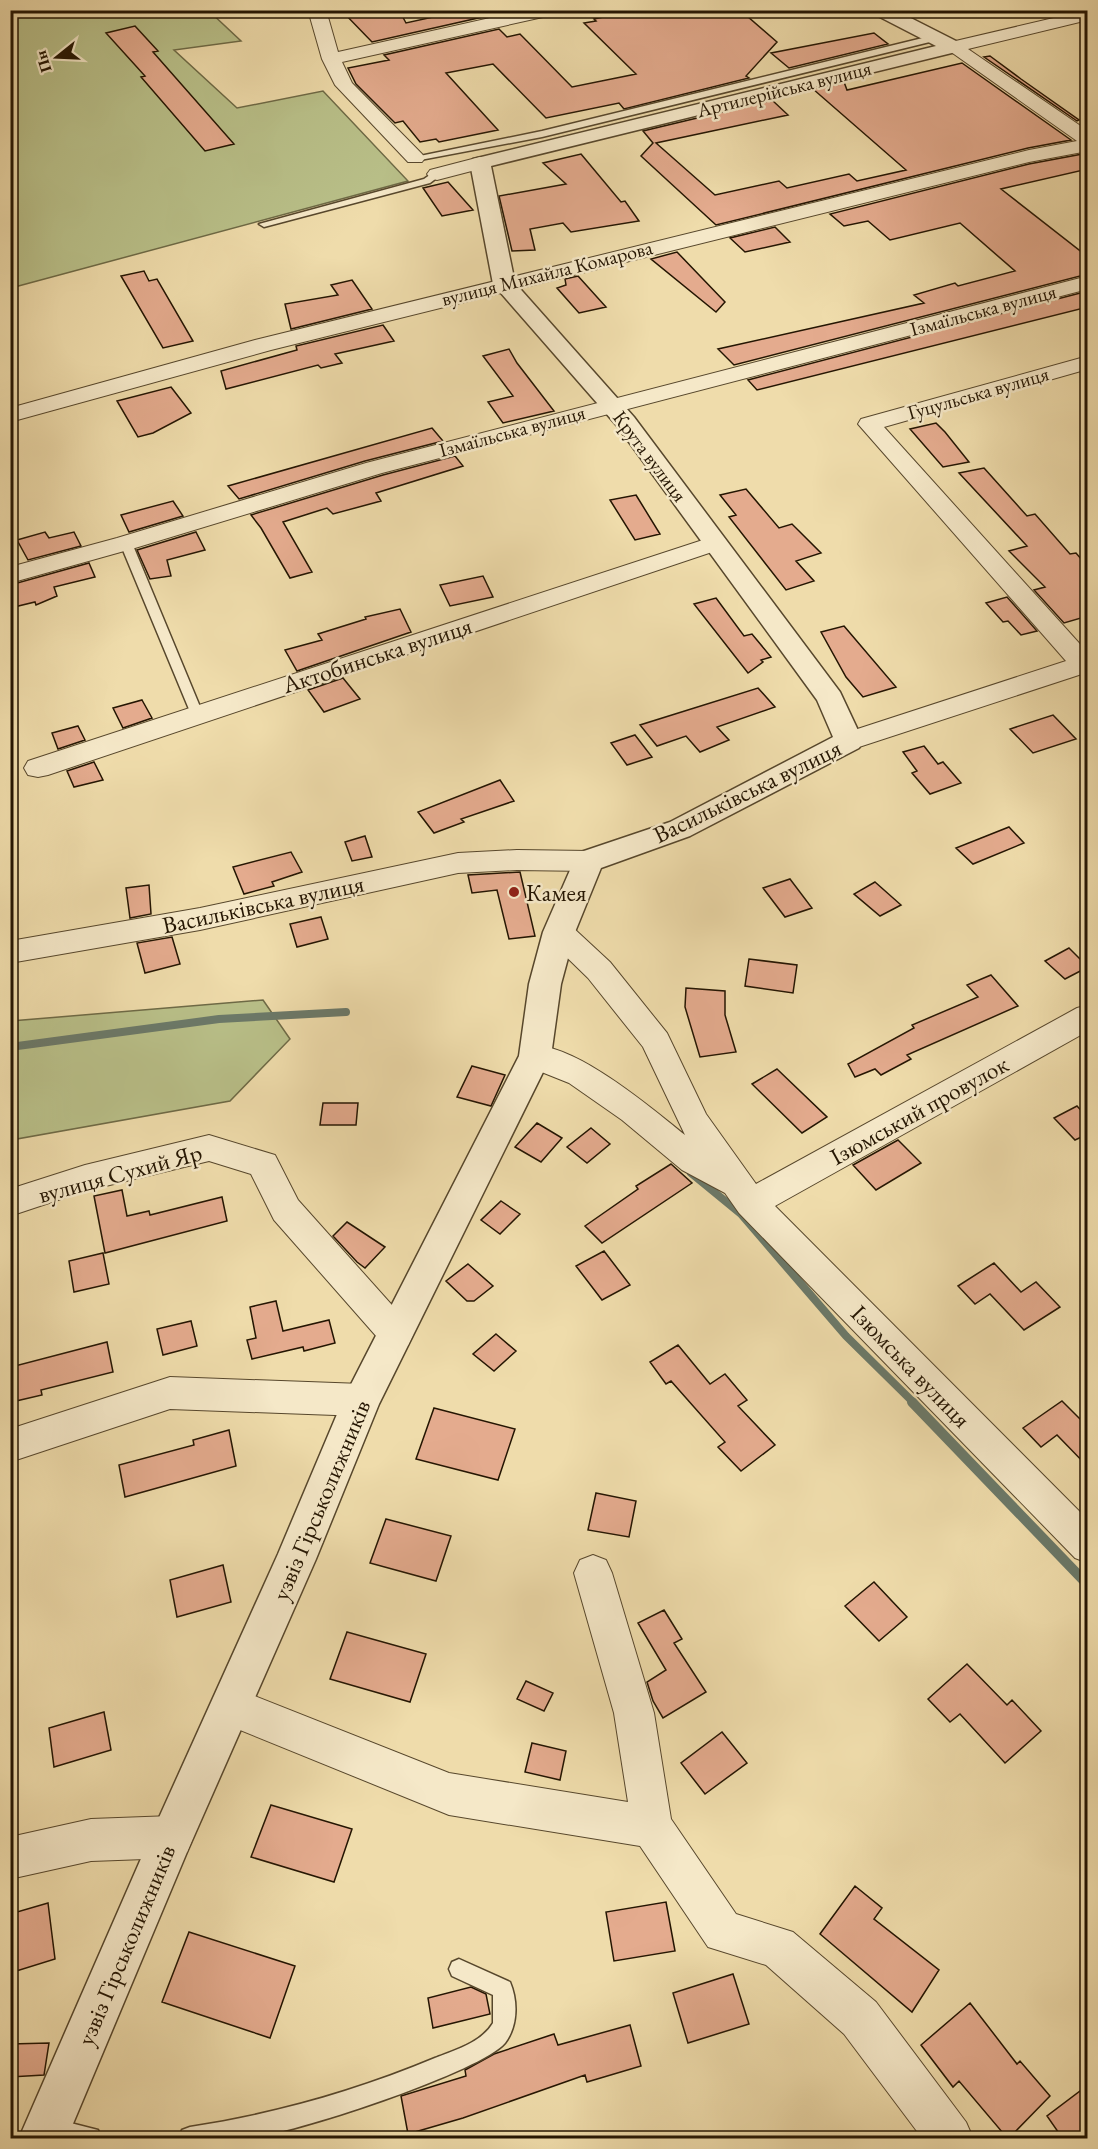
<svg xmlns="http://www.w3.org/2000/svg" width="1098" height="2149" font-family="'EB Garamond',serif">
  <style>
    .green { fill: #b9c089; stroke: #6e6a46; stroke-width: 1.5 }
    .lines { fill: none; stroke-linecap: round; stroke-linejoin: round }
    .stream-far1 { stroke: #6b7969; stroke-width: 8 }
    .stream { stroke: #6b7969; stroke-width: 10 }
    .building { fill: #e4ab8e; stroke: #241502; stroke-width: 1.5 }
    .service-casing { stroke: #57472c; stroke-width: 3 }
    .minor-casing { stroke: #57472c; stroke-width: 2 }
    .tertiary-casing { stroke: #57472c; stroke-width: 3 }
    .service { fill: #f5e8c8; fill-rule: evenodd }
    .minor { fill: #f5e8c8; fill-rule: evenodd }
    .tertiary { fill: #f5e8c8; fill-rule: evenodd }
    .poi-dot { fill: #8f2418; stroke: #f5e8c8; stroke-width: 2 }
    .labels { text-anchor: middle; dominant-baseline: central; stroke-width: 5; stroke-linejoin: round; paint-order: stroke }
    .far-street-label { font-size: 20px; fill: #241502; stroke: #f5e8c8 }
    .street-label { font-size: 24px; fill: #241502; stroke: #f5e8c8 }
    .poi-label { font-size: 24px; fill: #241502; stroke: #f5e8c8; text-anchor: start }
  </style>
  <rect width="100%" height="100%" fill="#efdcab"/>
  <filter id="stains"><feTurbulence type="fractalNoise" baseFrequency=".00333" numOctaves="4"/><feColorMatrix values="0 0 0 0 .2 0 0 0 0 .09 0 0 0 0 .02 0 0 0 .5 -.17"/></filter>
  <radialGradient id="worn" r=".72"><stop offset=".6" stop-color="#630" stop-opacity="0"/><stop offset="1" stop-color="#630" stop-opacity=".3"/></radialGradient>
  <!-- green -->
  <path class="green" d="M11 11H209L241 41 174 50 237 108 323 91 408 181 11 288Z
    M263 1000 290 1039 230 1101 11 1140V1021Z"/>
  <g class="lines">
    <!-- stream-far1 -->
    <path class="stream-far1" d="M10 1047 219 1019 346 1012
      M691 1173 741 1214 846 1336 914 1403"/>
    <!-- stream -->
    <path class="stream" d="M912 1402 1088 1585"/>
  </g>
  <!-- building -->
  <path class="building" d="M341 10H399L406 23 465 10H481L487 16 372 42Z
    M636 10H740L777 42 746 76 749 78 624 109 619 103 546 118 493 64 446 73 498 130 439 142 436 139 420 142 403 121 395 123 356 84 348 68 389 60 384 55 499 29 507 37 520 34 572 87 636 74 584 23 596 21 594 19Z
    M135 26 158 51 153 52 234 144 205 151 141 77 145 76 106 33Z
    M874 33 888 44 789 68 771 53Z
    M990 56 1021 79 1079 120 1077 121 984 57Z
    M962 63 1071 140 1028 148 716 225 641 156 653 143 643 131 772 100 788 115 656 143 715 195 779 181 787 188 849 174 857 181 906 170 813 89 844 82 847 90Z
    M1088 153V169L1001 189 1088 257V274L734 365 718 349 924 303 914 295 955 283 958 286 1015 271 960 223 890 240 868 221 844 226 830 214 1029 164Z
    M581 154 621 202 625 201 639 221 571 232 563 223 530 229 535 250 512 251 499 196 566 184 543 163Z
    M448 182 456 191 473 210 442 216 423 188Z
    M775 227 790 242 745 252 730 238Z
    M677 252 725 302 716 312 651 259Z
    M144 271 149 281 157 279 193 341 163 348 121 276Z
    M578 276 606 307 579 313 557 288 566 285 565 279Z
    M352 280 372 309 291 329 285 304 338 295 331 285Z
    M1088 291V307L757 390 748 380Z
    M383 325 394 341 335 354 342 363 321 368 318 365 226 389 221 371 297 350 296 346Z
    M509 349 517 363 554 411 503 423 488 402 513 396 483 356Z
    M171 387 191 413 153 433 138 437 117 401Z
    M936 423 945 432 969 462 943 467 910 429Z
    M432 428 443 441 365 461 239 499 228 486Z
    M455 456 463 466 376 493 381 501 333 514 327 508 283 522 312 572 290 578 261 528 251 515 383 475Z
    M984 468 1027 516 1035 514 1070 554 1076 553 1088 567V616L1064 623 1034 590 1045 587 1009 551 1027 546 959 473Z
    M746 489 779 528 792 524 821 553 796 561 814 581 786 590 729 517 736 515 720 495Z
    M636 495 660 534 635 540 610 500Z
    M173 501 183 516 129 532 121 515Z
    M45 532 49 538 74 532 81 546 28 560 17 540Z
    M196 532 205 550 167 560 171 576 150 579 137 550Z
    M89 563 95 577 54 587 57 596 36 605 35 602 10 608V585Z
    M483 576 493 597 450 606 440 585Z
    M1007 597 1037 631 1021 635 1008 621 1003 622 986 603Z
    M716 598 744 636 752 634 771 657 761 660 763 662 748 673 694 604Z
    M400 609 411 632 297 671 285 650 322 640 318 634 366 619 365 617Z
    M844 626 896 687 863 697 846 677 821 632Z
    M343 678 360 699 324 712 308 690Z
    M758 688 775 707 717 727 729 740 700 752 686 736 657 746 640 725Z
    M142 700 152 718 123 728 113 708Z
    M1053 715 1076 739 1033 753 1010 729Z
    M78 726 85 740 58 749 52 733Z
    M635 735 652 757 627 765 611 743Z
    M924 746 938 764 943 762 961 783 930 794 912 773 917 771 903 752Z
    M94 762 103 780 74 787 67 771Z
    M500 780 514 801 461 819 464 822 434 833 418 812Z
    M1009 827 1024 843 973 864 956 848Z
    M365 836 372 857 352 861 345 842Z
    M291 852 302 872 272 882 274 886 244 894 233 867Z
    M520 872 535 936 509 939 497 890 472 893 468 875Z
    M790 879 812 908 785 917 763 888Z
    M875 882 901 905 880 916 854 894Z
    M149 885 151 914 130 918 126 888Z
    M321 917 328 939 297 947 290 924Z
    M172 937 180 964 145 973 137 943Z
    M1069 948 1088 967 1065 979 1045 961Z
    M749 959 797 965 793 993 745 986Z
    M991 975 1018 1006 907 1055 911 1059 881 1075 875 1069 855 1077 848 1064 914 1028 912 1025 978 997 967 985Z
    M686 988 725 991V1015L736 1052 700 1057 685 1007Z
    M472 1066 505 1075 491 1106 457 1097Z
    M777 1069 827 1117 802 1133 752 1084Z
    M323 1103H358L356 1125H320Z
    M1077 1106 1088 1118V1134L1075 1140 1054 1118Z
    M537 1123 562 1138 541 1162 515 1147Z
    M591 1128 610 1144 587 1163 567 1147Z
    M898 1140 921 1163 876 1190 853 1165Z
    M671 1164 692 1183 602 1243 585 1226 638 1189 636 1186Z
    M122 1190 127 1216 149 1211 150 1215 222 1197 227 1221 105 1253 94 1196Z
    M501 1201 520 1214 500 1234 481 1220Z
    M347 1222 385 1247 365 1268 357 1262 333 1236Z
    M604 1251 630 1285 602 1300 576 1266Z
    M103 1253 109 1284 74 1292 69 1261Z
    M994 1263 1021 1292 1036 1282 1060 1307 1024 1330 990 1294 975 1304 958 1286Z
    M468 1264 493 1286 474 1301H467L446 1281Z
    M276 1301 283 1331 329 1320 335 1343 304 1351 303 1347 252 1359 247 1340 256 1338 250 1307Z
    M191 1321 197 1346 163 1355 157 1329Z
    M496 1334 516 1351 494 1371 473 1354Z
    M107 1342 113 1372 41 1390 42 1395 16 1401 11 1367Z
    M678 1345 710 1384 725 1374 747 1400 738 1406 775 1445 741 1471 718 1447 725 1442 671 1381 666 1384 650 1362Z
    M1062 1401 1088 1427V1467L1057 1435 1041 1447 1023 1428Z
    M434 1408 515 1429 498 1480 416 1459Z
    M229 1430 236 1466 125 1497 119 1465 194 1445 193 1440Z
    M596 1493 636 1501 629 1537 588 1530Z
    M386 1519 451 1536 436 1581 370 1563Z
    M223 1565 231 1602 177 1617 170 1580Z
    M874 1582 907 1617 879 1641 845 1606Z
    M664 1610 682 1639 674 1643 706 1692 663 1718 653 1701 647 1682 666 1670 638 1623Z
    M347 1632 426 1654 410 1702 330 1679Z
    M967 1664 1007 1705 1012 1700 1041 1731 1005 1763 960 1714 950 1722 928 1699Z
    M526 1681 553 1693 544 1711 517 1699Z
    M104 1712 111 1750 54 1767 49 1728Z
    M722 1732 747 1763 705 1794 681 1763Z
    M532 1743 566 1751 560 1780 525 1772Z
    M271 1805 352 1829 334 1882 251 1857Z
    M855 1886 882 1908 874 1919 939 1970 912 2012 820 1934Z
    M666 1902 675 1951 614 1961 606 1912Z
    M48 1903 55 1959 10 1973V1914Z
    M189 1932 295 1966 270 2038 162 2002Z
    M733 1974 749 2024 688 2043 673 1993Z
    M471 1987 486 1994 490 2014 433 2028 428 1998Z
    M970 2003 1017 2064 1020 2061 1050 2096 1008 2139 959 2081 953 2087 921 2045Z
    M630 2025 641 2066 587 2082 585 2075 463 2118 408 2134 401 2096 466 2076 465 2070 494 2054 554 2034 558 2045Z
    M49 2043 44 2075 10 2077V2044Z
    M1088 2085V2139H1063L1047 2116Z"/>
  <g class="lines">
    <defs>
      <path id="service" d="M935 35 938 36V40L542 137 415 161 410 158 542 131Z
        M434 172 442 174 430 183 264 227 259 224 424 179Z
        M126 539 132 543 203 714 201 717H193L191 714 120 543Z
        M459 1959 510 1982C518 2001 518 2026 505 2043 481 2072 290 2135 248 2138 226 2140 202 2138 179 2138L182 2130 190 2127C275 2114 356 2091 435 2058 455 2050 481 2043 493 2023V1995L452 1976 449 1969 452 1962Z
        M51 2118 98 2130 101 2138H48L43 2137 40 2129 43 2121Z"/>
      <path id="minor" d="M308 10H326L338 52 526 10H560L552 15 342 62 352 83 422 154 425 158 422 162H408L335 85 322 59Z
        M1088 10V20L968 49 1088 131V151L1029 162 271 350 10 422V408L255 340 1029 150 1077 141 944 47 947 43Z
        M480 157 487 159 490 163 487 167 437 180 430 178 427 174 430 170Z
        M1088 276V289L382 473 135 548 10 583V567L117 538 366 463Z
        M1088 356V369L884 427 1088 653V672L859 747 849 750 839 747 835 741 839 735 1066 661 858 424 861 419Z
        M715 536 724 538 727 543 724 548 48 775 38 777 28 775 24 768 28 761Z
        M517 850 589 851 599 854 603 861 599 868 589 871 517 870 458 873 200 930 10 963V941L200 908 458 853Z
        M559 921 569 924 610 962 667 1033 706 1114 756 1184 1077 1008 1088 1005V1031L775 1206 1088 1520V1563L1075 1558 739 1213 725 1193 682 1170 622 1120 569 1083 524 1065 519 1056 524 1047C565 1034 654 1110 685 1135L643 1047 588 978 549 940 544 932 549 924Z
        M209 1135 275 1155 298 1200 408 1323 413 1334 408 1345 396 1349 384 1345 274 1220 251 1174 209 1161 85 1191 10 1216V1189L85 1165Z
        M170 1377 362 1384 375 1389 380 1400 375 1411 362 1416 170 1409 10 1462V1429Z
        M593 1555 606 1560 612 1573 654 1713 671 1819 736 1914 793 1932 876 2002 966 2122 973 2138H922L844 2034 766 1965 708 1947 640 1846 449 1815 218 1721 212 1707 218 1693 232 1687 449 1773 628 1802 614 1713 574 1573 580 1560Z
        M172 1816 187 1822 193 1837 187 1852 172 1858 91 1861 10 1879V1837L91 1819Z"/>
      <path id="tertiary" d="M871 10H895L960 43 962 47 960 51 491 166 515 283 634 417 840 692 863 741 859 748 690 836 601 868 575 932 561 984 551 1056 379 1404 316 1559 187 1852 67 2138H19L157 1822 278 1554 343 1400 519 1056 529 984 543 932 574 861 578 853 670 822 833 737 817 700 618 427 493 284 470 163 473 159 936 46 874 14Z"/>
    </defs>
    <!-- service casing -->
    <use href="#service" class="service-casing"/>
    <!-- minor casing -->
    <use href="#minor" class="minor-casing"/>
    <!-- tertiary casing -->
    <use href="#tertiary" class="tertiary-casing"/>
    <!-- service -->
    <use href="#service" class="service"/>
    <!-- minor -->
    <use href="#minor" class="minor"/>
    <!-- tertiary -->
    <use href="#tertiary" class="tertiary"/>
  </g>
  <!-- markers -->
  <circle class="poi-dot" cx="514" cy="892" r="6"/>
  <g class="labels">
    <!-- far-street labels -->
    <g class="far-street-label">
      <text transform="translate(784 89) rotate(-14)">Артилерійська вулиця</text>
      <text transform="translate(547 273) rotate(-14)">вулиця Михайла Комарова</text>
      <text transform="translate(983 310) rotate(-15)">Ізмаїльська вулиця</text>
      <text transform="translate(978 393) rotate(-16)">Гуцульська вулиця</text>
      <text transform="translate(512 431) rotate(-15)">Ізмаїльська вулиця</text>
      <text transform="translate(650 456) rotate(53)">Крута вулиця</text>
    </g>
    <!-- street labels -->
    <g class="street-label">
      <text transform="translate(377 655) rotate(-18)">Актобинська вулиця</text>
      <text transform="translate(747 791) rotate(-26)">Васильківська вулиця</text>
      <text transform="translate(263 904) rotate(-12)">Васильківська вулиця</text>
      <text transform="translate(919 1110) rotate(-29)">Ізюмський провулок</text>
      <text transform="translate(120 1173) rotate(-15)">вулиця Сухий Яр</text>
      <text transform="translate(911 1366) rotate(46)">Ізюмська вулиця</text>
      <text transform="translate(321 1500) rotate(-67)">узвіз Гірськолижників</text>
      <text transform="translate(126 1945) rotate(-67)">узвіз Гірськолижників</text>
    </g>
    <!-- poi labels -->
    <g class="poi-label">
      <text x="526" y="892">Камея</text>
    </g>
  </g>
  <!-- margin -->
  <rect width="1098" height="2149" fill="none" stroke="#efdcab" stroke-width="36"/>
  <rect x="12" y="12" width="1074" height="2125" fill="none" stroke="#241502" stroke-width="3"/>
  <rect x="18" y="18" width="1062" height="2113" fill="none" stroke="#241502" stroke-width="1.5"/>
  <!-- north arrow -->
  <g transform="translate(57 57) rotate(252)" stroke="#f5e8c8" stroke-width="4.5" paint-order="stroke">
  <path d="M0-4.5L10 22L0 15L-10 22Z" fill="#241502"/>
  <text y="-9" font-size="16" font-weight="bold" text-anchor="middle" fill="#241502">Пн</text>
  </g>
  <rect width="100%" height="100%" filter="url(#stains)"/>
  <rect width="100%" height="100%" fill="url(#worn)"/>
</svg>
